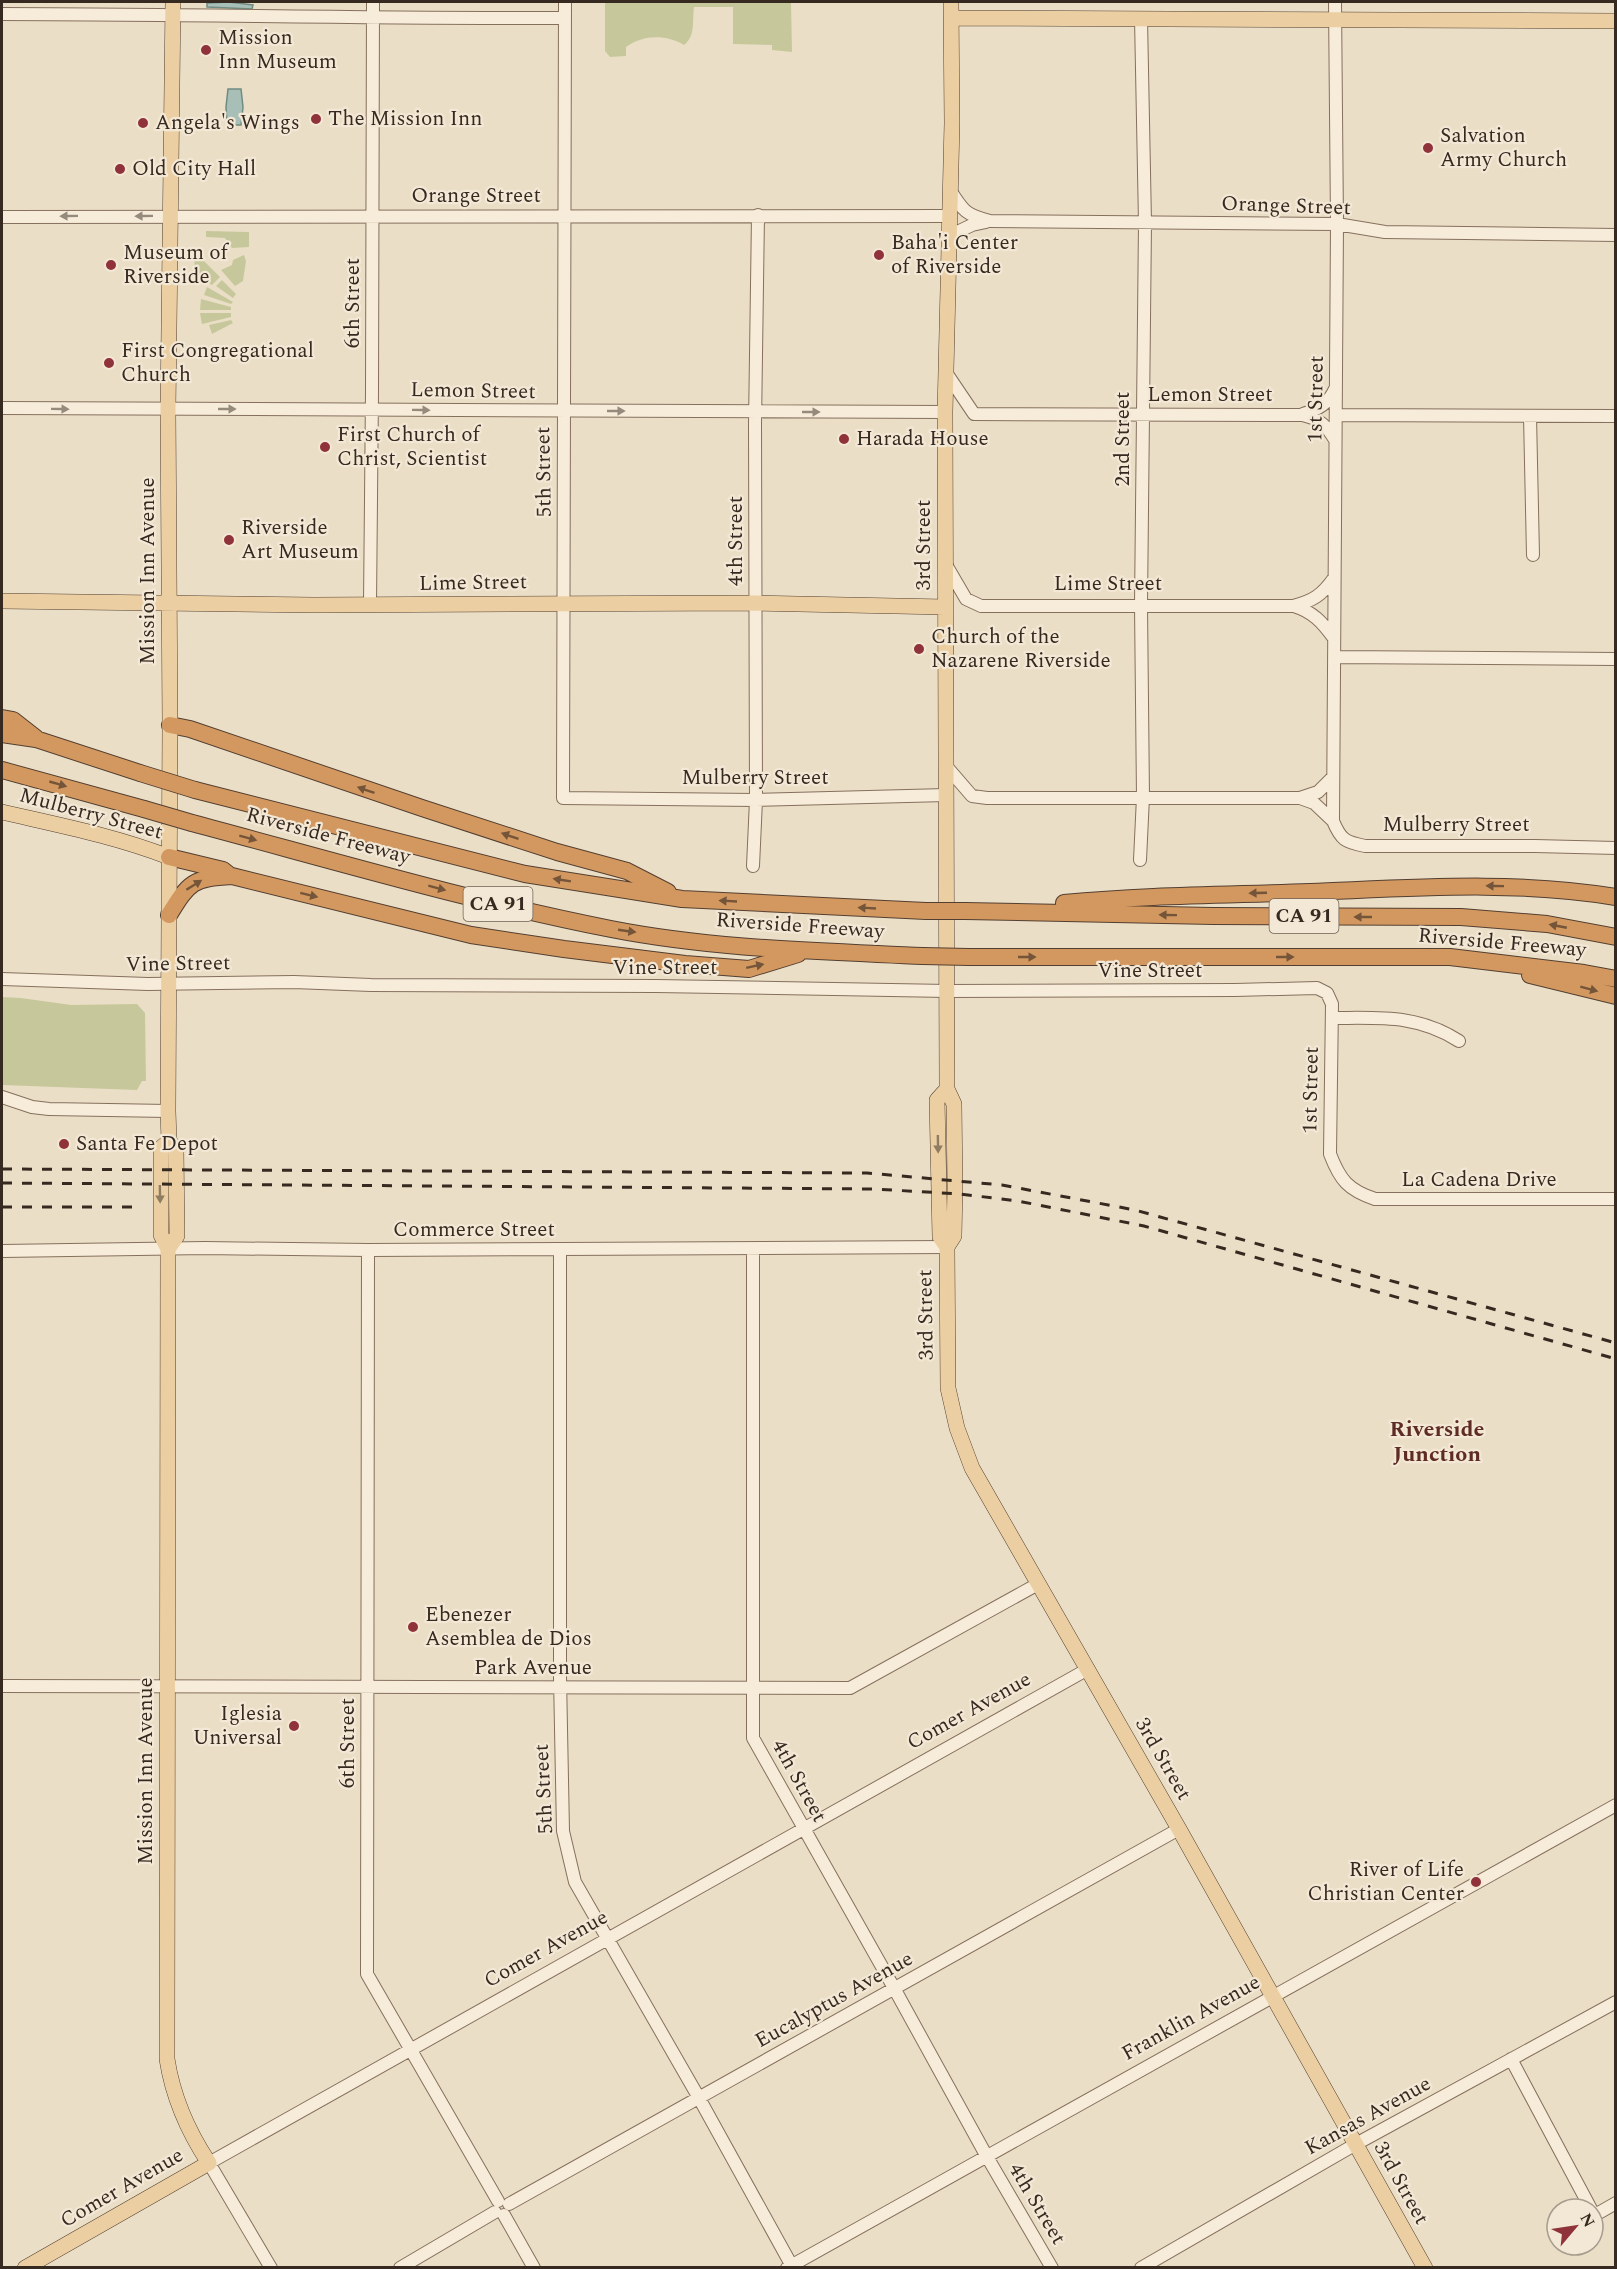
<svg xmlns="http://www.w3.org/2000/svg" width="1617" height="2269" font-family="Spectral,serif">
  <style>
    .green { fill: #c6c89b }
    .water { fill: #a7bfb6; stroke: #6f8c83; stroke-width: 1.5 }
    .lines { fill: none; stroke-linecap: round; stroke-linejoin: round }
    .minor-casing { stroke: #85705d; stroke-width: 14 }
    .major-casing { stroke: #533f31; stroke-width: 16 }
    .highway-casing { stroke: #533f31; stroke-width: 18 }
    .minor { stroke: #f6ecd9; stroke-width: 12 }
    .major { stroke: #ebcfa2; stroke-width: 15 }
    .highway { stroke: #d3985f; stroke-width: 16 }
    .rail { stroke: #362920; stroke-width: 3; stroke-dasharray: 10 10; stroke-linecap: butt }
    .highway-bridge-casing { stroke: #533f31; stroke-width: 18; stroke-linecap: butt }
    .highway-bridge { stroke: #d3985f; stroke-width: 16 }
    .oneway { fill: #968a7c }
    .oneway2 { fill: #755539 }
    .oneway3 { fill: #907c61 }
    .poi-dot { fill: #8f3239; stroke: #f3e8d5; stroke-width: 2 }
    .labels { text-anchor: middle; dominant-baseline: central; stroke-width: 4.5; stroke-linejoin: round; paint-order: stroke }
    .shield { fill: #f3e8d5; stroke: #6f6256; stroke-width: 1.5 }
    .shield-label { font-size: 20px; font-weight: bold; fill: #362920 }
    .poi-label { font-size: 21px; fill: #362920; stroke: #f3e8d5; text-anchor: start }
    .street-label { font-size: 21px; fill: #362920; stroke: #f3e8d5 }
    .neighbourhood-label { font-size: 22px; font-weight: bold; fill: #5f2c23; stroke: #f3e8d5 }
  </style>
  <rect width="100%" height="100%" fill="#ebdec6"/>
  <!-- green -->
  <path class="green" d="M593 2H791L792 52 772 50V45L733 44V7H694C692 21 696 36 684 45 665 34 643 35 626 47V56L610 57 605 51V3Z
    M206 231 249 232V247L232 248 225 238 206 237Z
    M194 251 220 277 212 285 204 280 201 282 195 278Z
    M244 255 246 261 243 281 235 286 221 270 232 265 233 260Z
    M222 280 236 294 233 298 216 286Z
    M207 287 233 302 231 304 204 295Z
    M201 299 231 307V310H200Z
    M200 313H231V317L202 324Z
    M231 320 233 323 212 334 209 325Z
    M2 997 21 998 71 1005 137 1004 145 1013 146 1081H142L137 1090 2 1085Z"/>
  <!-- water -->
  <path class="water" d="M229 2 253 5 252 9 207 7V3Z
    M228 89H241L243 107 241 125H227L226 107Z"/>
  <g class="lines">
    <defs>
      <path id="minor" d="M565 2 563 798 756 800 946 795
        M1335 2 1337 224 1333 821C1341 840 1345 842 1365 846H1535L1616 848
        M2 14C189 14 377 19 565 18
        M950 190C963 211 966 215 990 221L1337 224 1385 232 1616 235
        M2 217 950 216
        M949 236 972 225 986 222
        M947 374 974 414 1302 415C1320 419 1326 425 1335 440
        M2 408 945 412
        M1303 414C1319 409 1328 404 1335 389
        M1336 415 1616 416
        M1530 416 1533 555
        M945 563 966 599 981 606H1293C1313 601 1322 595 1334 578
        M370 605 372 392 373 2
        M1294 606C1313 612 1322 622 1333 637
        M1334 657 1616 659
        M946 766 972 796 987 798H1300L1318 792 1332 778
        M1300 798 1314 803 1333 821
        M1140 860 1143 797 1141 605 1145 223 1141 18
        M753 866 756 800 755 424 758 215
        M2 979 148 984 294 982 371 985 656 986 948 991 1235 990 1317 988 1327 993 1332 1004 1330 1154C1340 1180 1348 1190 1375 1199H1616
        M1332 1018C1379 1018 1417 1014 1459 1041
        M2 1097 32 1107 49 1109 168 1111
        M560 1249V1677L563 1831 575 1882 699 2098 793 2268
        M753 1249V1738L894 1988 986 2155 1052 2268
        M368 1250 367 1974 498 2201
        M2 1251 205 1248 368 1250 947 1247
        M2 1686 850 1688 1038 1584
        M1511 2059 1591 2209
        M509 2204 1179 1829
        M1593 2212 1595 2215 1616 2203
        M504 2215 534 2268
        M271 2268 209 2163 1088 1669
        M400 2268 495 2212
        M787 2268 1616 1805
        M1141 2268 1356 2144 1616 2002"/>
      <path id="major" d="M951 18 1616 21
        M2 601 314 605 755 603 945 607
        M2 812C58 825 115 836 169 857
        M947 1089 937 1100 940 1237 947 1247 948 1388 957 1428 972 1468 1179 1829 1425 2268
        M947 1247 954 1236 955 1187 954 1104 947 1089 945 412 952 123 951 2
        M168 1249 177 1236 176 1149 169 1141 168 1111 170 725 168 409 173 2
        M25 2268 209 2163C187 2130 173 2098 167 2059L168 1249 161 1235V1148L169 1141"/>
      <path id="highway" d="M2 718 13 720 36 738
        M170 725 190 729 422 808 557 852 627 871 668 892
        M2 734 36 739 140 773
        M2 770 144 809
        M195 790 525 874 626 890 682 899 926 911
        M192 823C331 860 469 901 611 929 713 949 819 951 923 956
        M169 857 223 870 228 874
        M1064 903C1146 895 1228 895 1310 892 1412 888 1514 880 1616 897
        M965 911 1213 916 1461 917 1547 924 1616 937
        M169 915C189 882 193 878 232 876L471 935 564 949 685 964 749 969 798 954
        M969 957H1450L1584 973 1616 979
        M1530 975 1616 996"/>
    </defs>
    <!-- minor casing -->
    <use href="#minor" class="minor-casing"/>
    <!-- major casing -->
    <use href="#major" class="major-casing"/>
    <!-- highway casing -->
    <use href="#highway" class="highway-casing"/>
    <!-- minor -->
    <use href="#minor" class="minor"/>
    <!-- major -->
    <use href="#major" class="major"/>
    <!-- highway -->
    <use href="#highway" class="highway"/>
    <!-- rail -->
    <path class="rail" d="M2 1169 867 1173 1002 1185 1135 1210 1616 1343
      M2 1183 874 1189 960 1194 1018 1201 1144 1226 1616 1359
      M2 1207H136"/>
    <defs>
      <path id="highway-bridge" d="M140 773 195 790
        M144 809 192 823
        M926 911H965
        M923 956 969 957"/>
    </defs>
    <!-- highway-bridge casing -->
    <use href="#highway-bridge" class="highway-bridge-casing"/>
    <!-- highway-bridge -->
    <use href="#highway-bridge" class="highway-bridge"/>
  </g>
  <!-- one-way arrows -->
  <defs><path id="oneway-solid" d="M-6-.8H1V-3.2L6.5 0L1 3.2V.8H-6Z" transform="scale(1.5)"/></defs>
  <g class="oneway">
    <use href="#oneway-solid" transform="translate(69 216) rotate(179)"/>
    <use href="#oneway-solid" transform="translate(144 216) rotate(179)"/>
    <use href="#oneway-solid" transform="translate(60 409) rotate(1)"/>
    <use href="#oneway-solid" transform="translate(227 409)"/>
    <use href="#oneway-solid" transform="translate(421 410) rotate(1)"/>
    <use href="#oneway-solid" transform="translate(616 411)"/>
    <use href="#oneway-solid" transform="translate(811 412)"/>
  </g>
  <g class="oneway2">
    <use href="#oneway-solid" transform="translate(58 784) rotate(16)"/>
    <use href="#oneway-solid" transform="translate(366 790) rotate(-161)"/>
    <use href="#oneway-solid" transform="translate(510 836) rotate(-161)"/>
    <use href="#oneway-solid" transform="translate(248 838) rotate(15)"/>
    <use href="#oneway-solid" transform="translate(562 880) rotate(-171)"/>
    <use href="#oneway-solid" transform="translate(194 885) rotate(-32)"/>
    <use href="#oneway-solid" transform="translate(1495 886) rotate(-179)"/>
    <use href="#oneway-solid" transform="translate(437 888) rotate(15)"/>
    <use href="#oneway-solid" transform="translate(1258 893) rotate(178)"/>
    <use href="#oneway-solid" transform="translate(309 895) rotate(14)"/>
    <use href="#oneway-solid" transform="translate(728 901) rotate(-177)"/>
    <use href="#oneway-solid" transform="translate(867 908) rotate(-177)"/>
    <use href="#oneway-solid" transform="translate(1168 915) rotate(-179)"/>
    <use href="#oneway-solid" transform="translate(1363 917) rotate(-180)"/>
    <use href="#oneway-solid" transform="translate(1558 926) rotate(-169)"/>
    <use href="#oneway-solid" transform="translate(627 931) rotate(8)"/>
    <use href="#oneway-solid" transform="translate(1027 957)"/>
    <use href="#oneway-solid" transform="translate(1285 957)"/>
    <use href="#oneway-solid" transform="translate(755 966) rotate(-12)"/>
    <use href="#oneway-solid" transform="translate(1589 989) rotate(15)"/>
  </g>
  <g class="oneway3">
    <use href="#oneway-solid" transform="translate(938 1144) rotate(89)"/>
    <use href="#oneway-solid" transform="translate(160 1194) rotate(89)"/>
  </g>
  <!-- markers -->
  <g class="poi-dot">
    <circle cx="206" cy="50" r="6"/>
    <circle cx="316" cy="119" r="6"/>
    <circle cx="143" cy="123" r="6"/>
    <circle cx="1428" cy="148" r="6"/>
    <circle cx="120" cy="169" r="6"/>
    <circle cx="879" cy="255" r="6"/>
    <circle cx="111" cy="265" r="6"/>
    <circle cx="109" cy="363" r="6"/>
    <circle cx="844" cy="439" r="6"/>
    <circle cx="325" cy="447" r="6"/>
    <circle cx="229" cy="540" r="6"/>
    <circle cx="919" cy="649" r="6"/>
    <circle cx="64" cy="1144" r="6"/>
    <circle cx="413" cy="1627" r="6"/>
    <circle cx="294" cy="1726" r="6"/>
    <circle cx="1476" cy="1882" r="6"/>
  </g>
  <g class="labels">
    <!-- shield labels -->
    <g class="shield">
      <rect x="463.5" y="887" width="69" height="34" rx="4.5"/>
      <rect x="1269.5" y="899" width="69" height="34" rx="4.5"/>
    </g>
    <g class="shield-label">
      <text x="498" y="904">CA 91</text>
      <text x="1304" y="916">CA 91</text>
    </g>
    <!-- poi labels -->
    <g class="poi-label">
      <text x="218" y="38">Mission<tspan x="218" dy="24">Inn Museum</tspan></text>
      <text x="328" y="119">The Mission Inn</text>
      <text x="155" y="123">Angela's Wings</text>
      <text x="1440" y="136">Salvation<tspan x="1440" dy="24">Army Church</tspan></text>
      <text x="132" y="169">Old City Hall</text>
      <text x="891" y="243">Baha'i Center<tspan x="891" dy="24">of Riverside</tspan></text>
      <text x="123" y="253">Museum of<tspan x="123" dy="24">Riverside</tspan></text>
      <text x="121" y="351">First Congregational<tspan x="121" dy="24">Church</tspan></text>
      <text x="337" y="435">First Church of<tspan x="337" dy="24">Christ, Scientist</tspan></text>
      <text x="856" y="439">Harada House</text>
      <text x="241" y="528">Riverside<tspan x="241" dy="24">Art Museum</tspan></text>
      <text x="931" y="637">Church of the<tspan x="931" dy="24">Nazarene Riverside</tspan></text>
      <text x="76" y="1144">Santa Fe Depot</text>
      <text x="425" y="1615">Ebenezer<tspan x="425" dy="24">Asemblea de Dios</tspan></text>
      <text x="282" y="1714" text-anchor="end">Iglesia<tspan x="282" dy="24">Universal</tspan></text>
      <text x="1464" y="1870" text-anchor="end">River of Life<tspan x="1464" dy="24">Christian Center</tspan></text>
    </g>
    <!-- street labels -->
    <g class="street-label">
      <text x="476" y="196">Orange Street</text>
      <text transform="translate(1286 206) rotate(2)">Orange Street</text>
      <text transform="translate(353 303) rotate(-90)">6th Street</text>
      <text transform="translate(473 391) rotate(1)">Lemon Street</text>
      <text x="1210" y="395">Lemon Street</text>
      <text transform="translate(1316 399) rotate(-89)">1st Street</text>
      <text transform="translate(1123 439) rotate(-90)">2nd Street</text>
      <text transform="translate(544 472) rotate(-91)">5th Street</text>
      <text transform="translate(736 541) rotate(-90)">4th Street</text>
      <text transform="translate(924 545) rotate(-90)">3rd Street</text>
      <text transform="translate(148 571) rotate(-90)">Mission Inn Avenue</text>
      <text transform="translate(473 583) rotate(-1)">Lime Street</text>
      <text x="1108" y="584">Lime Street</text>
      <text x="755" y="778">Mulberry Street</text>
      <text transform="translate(91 814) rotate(15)">Mulberry Street</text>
      <text x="1456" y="825">Mulberry Street</text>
      <text transform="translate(328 836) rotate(15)">Riverside Freeway</text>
      <text transform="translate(800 926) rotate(4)">Riverside Freeway</text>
      <text transform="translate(1502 943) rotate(5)">Riverside Freeway</text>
      <text transform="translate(178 964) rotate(-1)">Vine Street</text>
      <text x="665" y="968">Vine Street</text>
      <text x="1150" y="971">Vine Street</text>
      <text transform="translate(1311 1090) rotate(-89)">1st Street</text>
      <text x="1479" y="1180">La Cadena Drive</text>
      <text x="474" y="1230">Commerce Street</text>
      <text transform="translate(926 1315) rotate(-91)">3rd Street</text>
      <text x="533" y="1668">Park Avenue</text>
      <text transform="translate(969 1711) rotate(-29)">Comer Avenue</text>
      <text transform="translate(348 1743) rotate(-90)">6th Street</text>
      <text transform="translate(1163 1759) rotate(60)">3rd Street</text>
      <text transform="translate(146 1771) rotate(-90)">Mission Inn Avenue</text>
      <text transform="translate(799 1781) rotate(61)">4th Street</text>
      <text transform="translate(544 1789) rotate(-93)">5th Street</text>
      <text transform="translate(546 1949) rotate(-29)">Comer Avenue</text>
      <text transform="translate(834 2000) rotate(-29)">Eucalyptus Avenue</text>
      <text transform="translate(1191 2018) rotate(-29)">Franklin Avenue</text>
      <text transform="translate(1368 2116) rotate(-29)">Kansas Avenue</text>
      <text transform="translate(1401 2183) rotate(61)">3rd Street</text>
      <text transform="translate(122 2188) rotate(-30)">Comer Avenue</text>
      <text transform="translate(1037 2204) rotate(59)">4th Street</text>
    </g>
    <!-- neighbourhood labels -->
    <g class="neighbourhood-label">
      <text x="1437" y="1429">Riverside<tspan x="1437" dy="25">Junction</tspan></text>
    </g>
  </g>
  <!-- border -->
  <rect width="1617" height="2269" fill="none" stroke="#362920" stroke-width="6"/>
  <!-- north arrow -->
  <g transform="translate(1575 2227) rotate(61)"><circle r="28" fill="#f3e8d5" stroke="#a79c8d" stroke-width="1.5"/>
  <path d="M0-4.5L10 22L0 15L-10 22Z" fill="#8f3239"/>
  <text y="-9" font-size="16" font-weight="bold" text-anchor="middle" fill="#362920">N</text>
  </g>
</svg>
